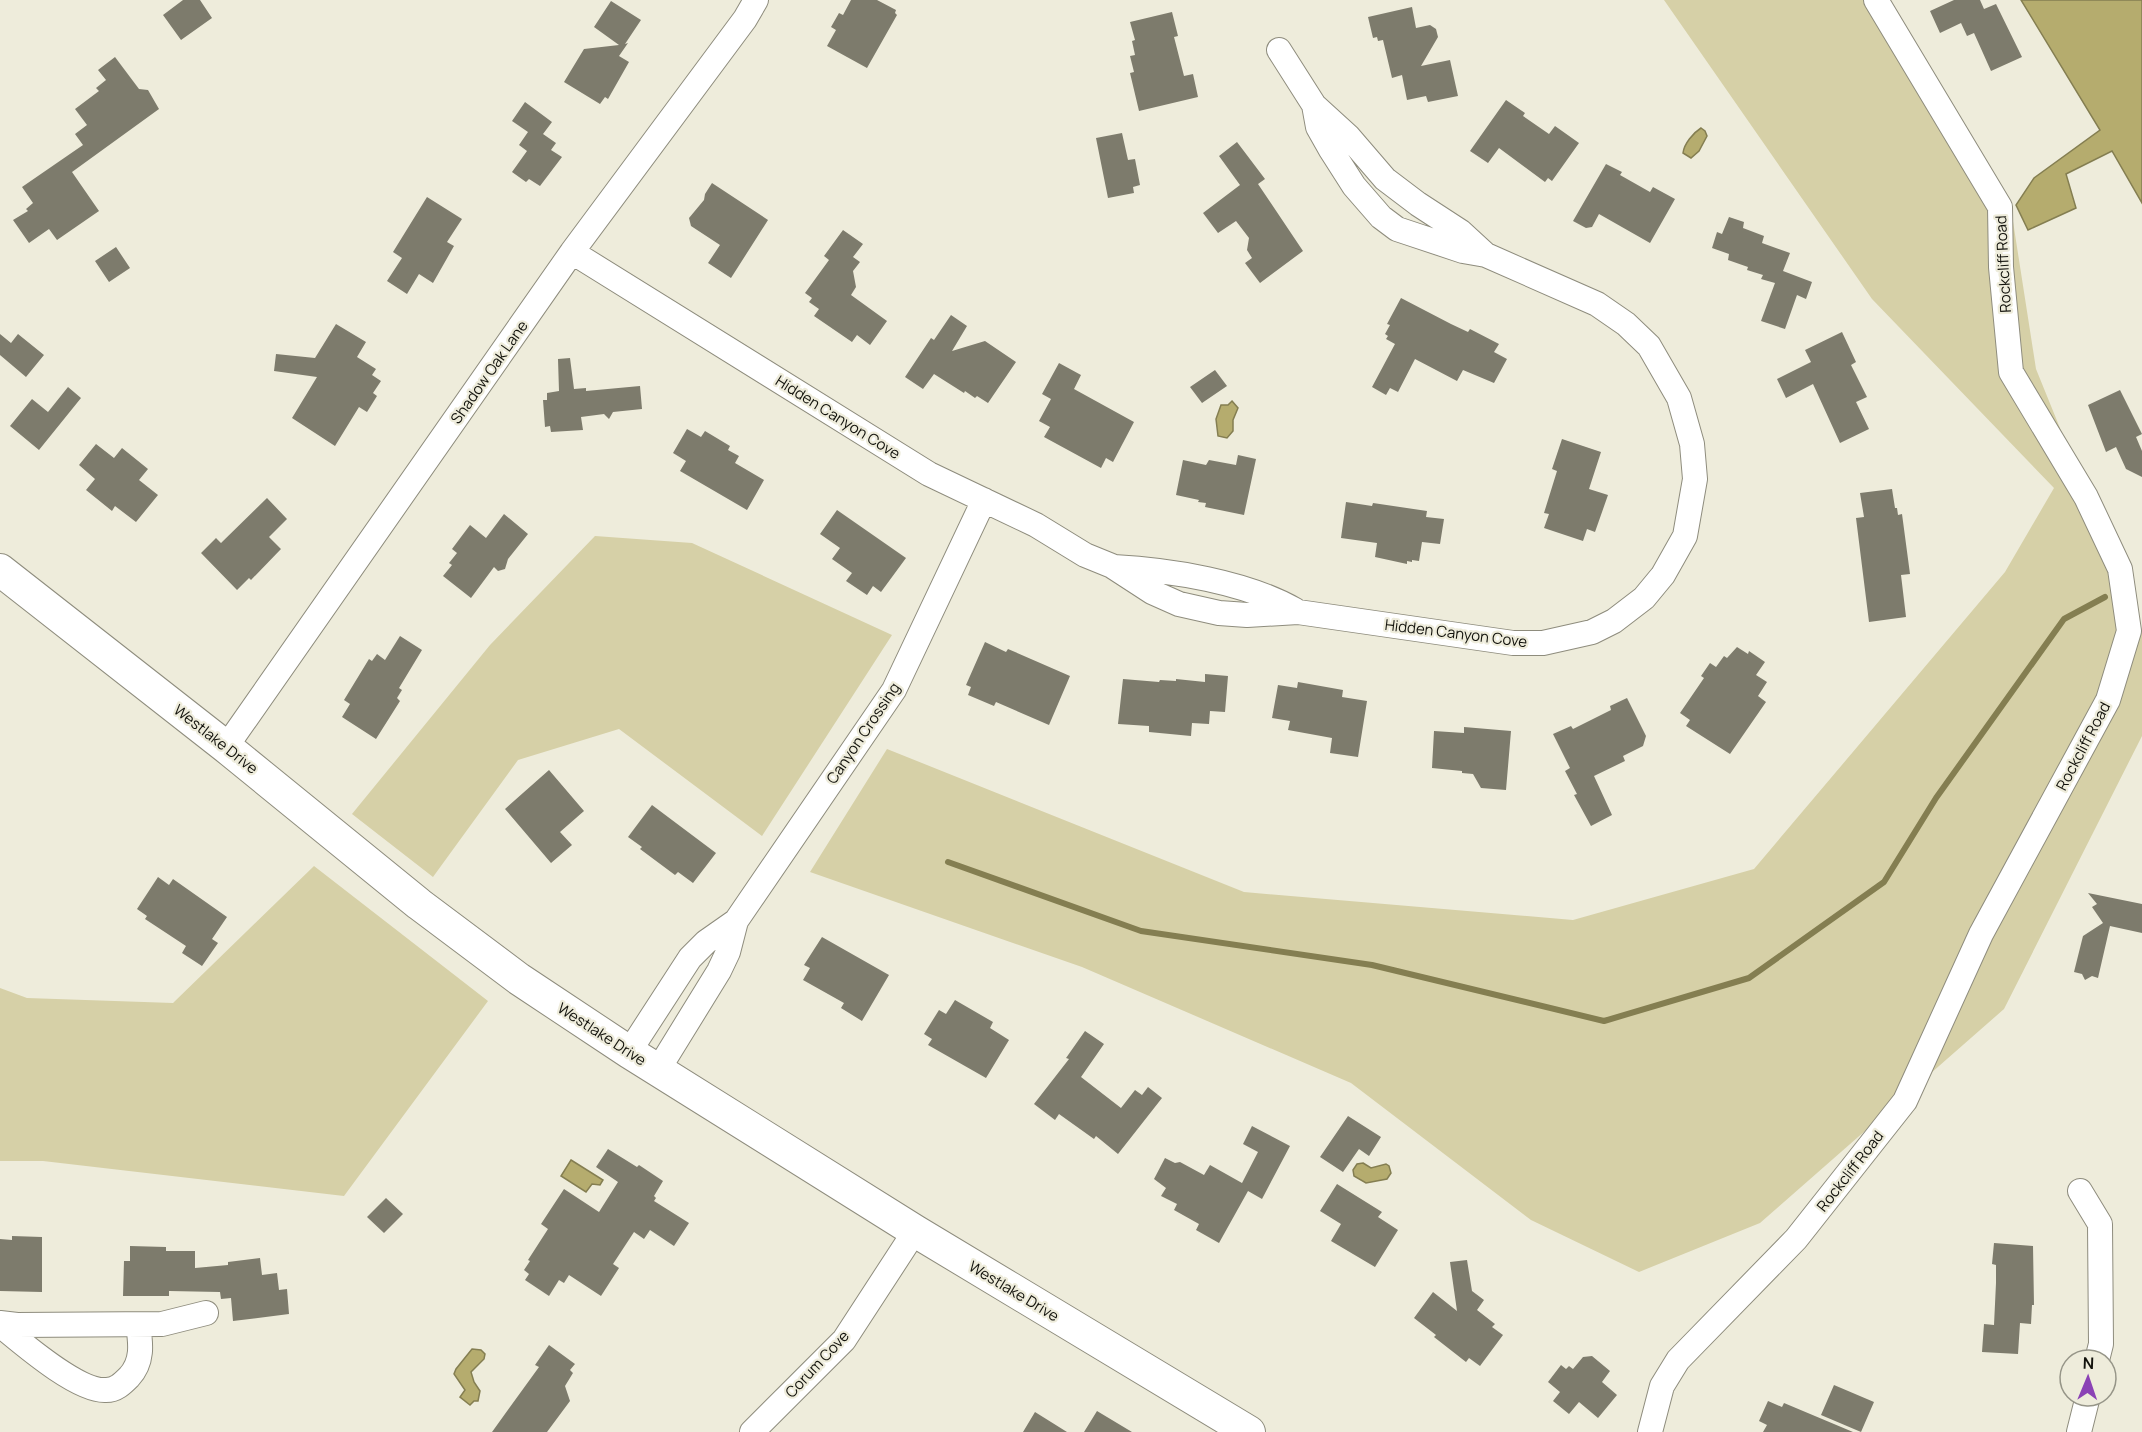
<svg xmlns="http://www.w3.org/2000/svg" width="2142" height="1432" font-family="Manrope,sans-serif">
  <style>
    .green { fill: #d6d0a7 }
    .water { fill: #b5ac6e; stroke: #847e51; stroke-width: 1.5 }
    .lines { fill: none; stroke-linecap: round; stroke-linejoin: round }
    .stream { stroke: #847e51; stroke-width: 6 }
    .building { fill: #7d7b6c }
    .minor-casing { stroke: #8e8c7d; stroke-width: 26 }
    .tertiary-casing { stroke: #8e8c7d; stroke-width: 34 }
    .minor { stroke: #fff; stroke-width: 24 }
    .tertiary { stroke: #fff; stroke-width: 32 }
    .labels { text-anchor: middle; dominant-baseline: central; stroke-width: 4.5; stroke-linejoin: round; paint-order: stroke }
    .street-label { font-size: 15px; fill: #12120c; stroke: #eeecdb }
  </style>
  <rect width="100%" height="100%" fill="#eeecdb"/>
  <!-- green -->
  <path class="green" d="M1664 0H1884L2012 215 2036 369 2142 630V736L2004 1009 1760 1223 1639 1272 1531 1220 1351 1083 1082 967 810 872 887 749 1244 892 1573 920 1754 869 2005 572 2054 488 1872 299Z
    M595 536 692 543 892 635 762 836 619 729 518 760 433 877 352 814 490 645Z
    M314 866 488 1001 344 1196 43 1161H0V988L27 998 173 1003Z"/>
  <!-- water -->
  <path class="water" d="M2021 0H2142V203L2112 151 2066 174 2076 208 2028 230 2016 205 2034 178 2100 130Z
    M1701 128 1705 131 1707 136 1699 151 1691 158 1683 153C1684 144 1693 133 1701 128Z
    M1232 401 1238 408 1233 420V431L1227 438 1218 436 1216 419 1221 405H1228Z
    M571 1160 603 1180 600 1185 592 1184 586 1192 561 1176Z
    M1363 1163 1371 1168 1386 1164 1389 1166 1391 1173 1387 1179 1366 1183 1354 1176 1353 1170 1357 1164Z
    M472 1349 481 1350 485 1354 484 1359 471 1372 474 1382 480 1391 478 1401H474L470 1405 460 1397 465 1390 454 1374 456 1369Z"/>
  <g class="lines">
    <!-- stream -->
    <path class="stream" d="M948 862 1141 931 1372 965 1604 1021 1749 978 1884 882 1936 798 2064 619 2105 597"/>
  </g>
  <!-- building -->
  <path class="building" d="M183 0H200L212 18 181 40 163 15Z
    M851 0H877L896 10 895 13 897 15 867 68 827 46 836 30 831 27 839 13 843 15Z
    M1954 0H1980L1984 9 1996 4 2022 57 1991 71 1974 33 1967 36 1961 23 1940 33 1930 11Z
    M611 1 641 20 625 44 628 43 619 56 629 62 608 99 605 97 600 104 564 82 584 49 619 45 594 27Z
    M1412 7 1416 28 1430 25 1436 29 1438 37 1421 66 1450 60 1458 96 1428 102 1426 96 1407 100 1402 75 1392 78 1383 40 1378 41 1377 37 1373 38 1368 17Z
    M1172 12 1178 36 1174 37 1184 76 1193 74 1198 97 1139 111 1130 73 1134 72 1130 56 1135 55 1132 41 1135 40 1130 22Z
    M115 57 139 89 148 90 159 109 72 172 99 211 57 240 49 229 29 243 13 220 28 211 26 209 33 203 22 187 83 145 75 134 87 125 75 109 99 91 96 88 106 80 98 70Z
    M1506 100 1525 113 1523 116 1549 134 1555 126 1579 143 1552 181 1548 178 1545 182 1499 148 1488 163 1470 151Z
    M525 102 552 122 543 134 556 143 551 150 562 157 540 186 529 179 526 182 512 172 527 151 519 145 528 132 512 121Z
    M1122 133 1128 160 1135 159 1140 185 1133 187 1134 193 1108 198 1096 138Z
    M1237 142 1265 179 1258 184 1303 251 1260 283 1245 263 1252 258 1247 250 1249 238 1236 221 1218 233 1203 213 1240 185 1219 156Z
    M1606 164 1622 172 1620 175 1650 192 1653 187 1675 199 1650 243 1599 214 1592 227 1586 228 1573 221Z
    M712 183 768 220 731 278 708 263 720 245 691 226 689 218 704 200 705 194Z
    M427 197 462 219 447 242 454 246 433 283 419 274 407 294 387 281 402 258 393 252Z
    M1729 217 1744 222 1743 228 1764 236 1762 243 1790 253 1783 271 1812 282 1806 299 1797 295 1785 329 1761 321 1775 283 1761 279 1763 275 1747 270 1748 267 1728 260 1729 254 1712 248 1717 232 1722 234Z
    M843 230 863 244 853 257 860 262 853 271 856 287 851 295 887 321 870 345 857 335 852 342 814 316 819 309 809 302 812 298 805 293 829 260 824 256Z
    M116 247 130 268 109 282 95 261Z
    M1401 298 1451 324 1468 332 1470 329 1499 344 1494 352 1507 359 1494 383 1463 370 1457 381 1415 359 1398 392 1390 388 1386 395 1372 387 1395 344 1386 339 1388 336 1385 334 1390 325 1387 324Z
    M951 315 967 326 952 351 985 341 1016 362 988 403 977 396 975 398 965 391 964 393 934 374 923 389 905 377 931 338 934 340Z
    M336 324 366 342 357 357 376 369 372 375 381 381 373 393 377 396 367 412 359 407 335 446 292 418 317 377 274 371 276 354 315 358Z
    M1842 332 1856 362 1851 365 1867 397 1856 402 1869 429 1840 443 1813 384 1786 398 1777 379 1811 362 1805 350Z
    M0 334 11 343 18 334 44 355 26 377 0 355Z
    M570 358 574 389 586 388V391L640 386 642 409 613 412 609 419 604 414 581 417 583 430 551 432 550 426 545 427 543 400H547V393L559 391 558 359Z
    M1059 363 1081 375 1074 389 1134 422 1113 462 1106 458 1101 468 1044 437 1050 427 1039 421 1051 399 1042 394Z
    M1215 370 1227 386 1202 403 1190 387Z
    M68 387 81 398 39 450 10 426 32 399 48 412Z
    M2120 390 2142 434 2136 437 2142 451V477L2126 469 2116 447 2106 452 2088 405Z
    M687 429 701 437 705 431 730 446 728 450 739 456 735 463 764 480 747 510 680 471 686 461 673 453Z
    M1562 439 1601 452 1589 489 1608 495 1595 532 1587 529 1583 541 1544 528 1549 514 1544 513 1557 471 1552 469Z
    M96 444 114 458 122 448 148 469 139 480 158 495 136 522 115 506 112 511 86 490 95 479 79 465Z
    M1238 455 1256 459 1244 515 1205 507 1206 503 1198 502 1199 500 1176 495 1183 460 1206 465 1209 460 1236 465Z
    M1892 489 1895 508H1897L1898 515 1902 514 1910 574 1901 575 1906 617 1869 622 1856 518 1864 517 1860 493Z
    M267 498 287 519 269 537 281 549 251 580 249 578 237 590 201 553 216 538 221 543Z
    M1346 502 1372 506 1373 503 1427 511 1426 517 1444 519 1440 544 1422 542 1419 561 1412 560V562L1407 561V564L1375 557 1377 543 1341 538Z
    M837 510 906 558 881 592 873 586 867 595 846 581 852 573 832 559 840 548 820 534Z
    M504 514 528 534 508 559 505 569 498 571 494 567 471 598 443 576 452 565 449 563 457 553 452 549 470 525 486 538Z
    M400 636 422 650 399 688 402 690 397 698 400 701 376 739 342 717 350 704 344 700 369 659 372 661 377 654 385 660Z
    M985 642 1006 652 1008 649 1070 676 1049 725 996 702 994 706 968 695 971 687 966 685Z
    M1737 647 1748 654 1749 651 1765 662 1756 675 1767 682 1758 696 1766 702 1730 754 1686 726 1690 720 1680 713 1704 678 1701 676 1710 663 1716 667 1724 656 1727 658Z
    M1205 674 1228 676 1225 712 1210 711 1209 724 1192 723 1191 736 1149 732V726L1118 724 1123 679 1159 682 1160 680 1176 681V679L1205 682Z
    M1298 682 1343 690 1342 697 1367 701 1358 757 1330 753 1332 738 1288 730 1290 721 1272 718 1278 685 1297 688Z
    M1627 698 1646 736 1643 746 1623 756 1625 761 1594 776 1612 815 1591 826 1574 795 1577 794 1565 771 1570 768 1553 734 1571 726 1573 729 1611 710 1610 706Z
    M1464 727 1511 731 1506 790 1481 788 1473 774 1462 773V771L1432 768 1434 731 1464 733Z
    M549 770 584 811 560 832 572 845 551 863 505 809Z
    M652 805 716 853 693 883 678 872 675 875 640 849 642 847 628 837Z
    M158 877 169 885 173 879 227 917 212 939 218 943 202 966 182 953 186 946 145 919 147 916 137 909Z
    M2088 893 2142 904V933L2110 926 2098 978 2092 976 2085 980 2082 974 2074 972 2083 936 2103 923 2092 907 2097 904Z
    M822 937 889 975 862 1021 841 1008 844 1003 803 980 810 968 804 965Z
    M955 1000 993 1022 990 1028 1009 1040 986 1078 928 1045 932 1039 924 1034 939 1010 946 1014Z
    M1085 1031 1104 1044 1081 1077 1121 1108 1135 1090 1142 1095 1148 1087 1162 1098 1118 1154 1096 1136 1094 1139 1059 1114 1055 1120 1034 1104 1069 1059 1066 1058Z
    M1348 1116 1381 1137 1369 1156 1359 1149 1343 1172 1320 1157Z
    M1252 1126 1290 1146 1262 1199 1248 1191 1219 1243 1196 1230 1199 1224 1174 1210 1177 1204 1161 1196 1166 1188 1154 1179 1165 1158 1175 1163 1180 1162 1204 1175 1210 1165 1242 1183 1258 1152 1243 1144Z
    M608 1149 637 1167 639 1165 663 1181 654 1196 656 1198 654 1201 689 1223 674 1246 650 1230 644 1239 634 1232 613 1264 619 1268 601 1296 569 1275 564 1283 559 1280 549 1296 525 1280 529 1274 524 1270 530 1261 528 1260 548 1229 541 1224 564 1189 599 1212 618 1182 596 1167Z
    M1337 1184 1382 1212 1378 1217 1398 1230 1375 1267 1331 1241 1341 1224 1320 1211Z
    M386 1198 403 1214 384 1233 367 1217Z
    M12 1236 42 1237V1292L0 1291V1239L12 1240Z
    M1994 1243 2033 1246 2034 1305H2032L2031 1324 2020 1323 2018 1354 1982 1352 1984 1324 1994 1325 1996 1283V1265L1992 1264Z
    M130 1246 166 1247V1251H195V1268L228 1265V1262L260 1258 262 1275 277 1273 279 1290 287 1289 289 1314 233 1321 231 1298 221 1299 220 1292 169 1291V1296H123L124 1261H130Z
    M1467 1260 1472 1291 1484 1300 1477 1310 1495 1324 1492 1327 1503 1335 1480 1366 1469 1358 1466 1362 1434 1337 1436 1335 1414 1318 1433 1292 1457 1311 1450 1262Z
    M549 1345 575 1364 570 1370 573 1373 565 1386 570 1401 547 1432H492L539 1367 535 1365Z
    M1592 1356 1610 1371 1602 1382 1617 1395 1598 1418 1579 1402 1569 1414 1553 1401 1560 1392 1548 1382 1561 1365 1566 1369 1569 1366 1573 1369 1583 1357Z
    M1834 1385 1874 1402 1861 1432 1821 1415Z
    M1768 1401 1782 1407 1784 1403 1853 1432H1763L1767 1425 1759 1421Z
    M1097 1411 1132 1432H1084Z
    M1035 1412 1067 1432H1023Z"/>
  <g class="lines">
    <defs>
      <path id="minor" d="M1279 50 1314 105 1348 136 1385 179 1418 204 1461 232 1486 255
        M572 252 929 474 1036 525 1085 555 1112 566 1152 592 1179 604 1219 613 1247 615 1298 612 1513 643H1543L1592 632 1614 621 1644 598 1663 575 1685 536 1695 479 1692 444 1679 398 1649 346 1626 324 1597 304 1486 255 1463 251 1397 229 1381 217 1354 186 1331 150 1318 127 1314 105
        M1114 567C1171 570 1246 582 1295 610
        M226 747 572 252 745 19 756 0
        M629 1052 690 958 706 942 736 921
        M658 1070 719 971 728 952 736 921 894 690 984 500
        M2080 1191 2100 1224 2101 1344 2097 1360
        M0 1323 17 1325 162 1324 206 1313
        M0 1325C22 1343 78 1392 106 1390 116 1390 122 1384 129 1377 143 1362 141 1344 138 1325
        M752 1432 844 1340 915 1231
        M1650 1432 1662 1386 1678 1360 1796 1239 1905 1101 1981 934 2108 700 2129 631 2120 569 2086 497 2011 372 2001 267 2000 207 1876 0
        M2079 1432 2088 1396"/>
      <path id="tertiary" d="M0 570 226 747 419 904 519 979 629 1052 915 1231 1249 1432"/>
    </defs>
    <!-- minor casing -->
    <use href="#minor" class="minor-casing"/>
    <!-- tertiary casing -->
    <use href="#tertiary" class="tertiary-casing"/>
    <!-- minor -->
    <use href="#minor" class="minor"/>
    <!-- tertiary -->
    <use href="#tertiary" class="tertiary"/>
  </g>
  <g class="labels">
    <!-- street labels -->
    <g class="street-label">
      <text transform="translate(2003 264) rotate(-93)">Rockcliff Road</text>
      <text transform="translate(489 372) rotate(-55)">Shadow Oak Lane</text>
      <text transform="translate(838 417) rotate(32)">Hidden Canyon Cove</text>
      <text transform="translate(1456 633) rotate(7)">Hidden Canyon Cove</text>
      <text transform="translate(863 733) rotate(-56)">Canyon Crossing</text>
      <text transform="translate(216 739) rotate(38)">Westlake Drive</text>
      <text transform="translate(2083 746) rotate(-62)">Rockcliff Road</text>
      <text transform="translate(602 1034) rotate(33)">Westlake Drive</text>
      <text transform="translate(1850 1171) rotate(-52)">Rockcliff Road</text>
      <text transform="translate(1014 1291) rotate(31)">Westlake Drive</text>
      <text transform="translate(817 1364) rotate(-47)">Corum Cove</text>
    </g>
  </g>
  <!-- north arrow -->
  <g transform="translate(2088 1378) rotate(2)"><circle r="28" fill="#eeecdb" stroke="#969588" stroke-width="1.5"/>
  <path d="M0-4.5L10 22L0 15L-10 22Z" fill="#8b42b5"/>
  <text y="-9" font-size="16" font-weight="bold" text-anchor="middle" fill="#12120c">N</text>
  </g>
</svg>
